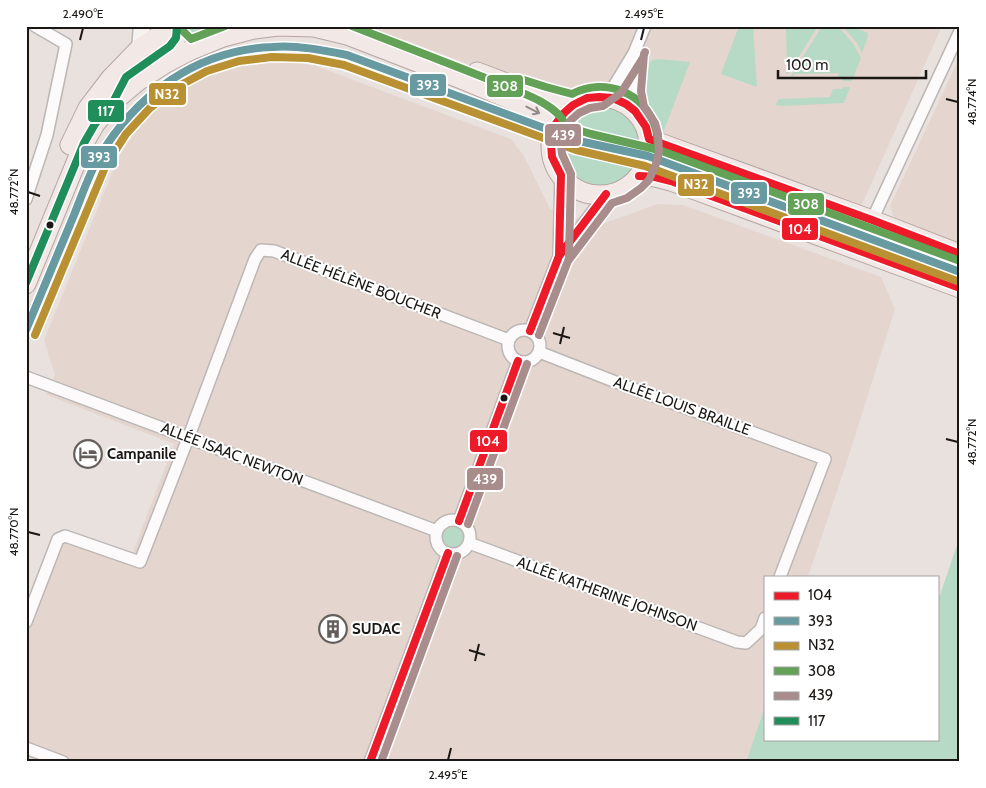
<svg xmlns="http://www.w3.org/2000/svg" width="986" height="788" font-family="Cabin,sans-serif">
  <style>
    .built { fill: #e4d6ce }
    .green { fill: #b6dac5 }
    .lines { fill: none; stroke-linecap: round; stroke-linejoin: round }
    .street-casing { stroke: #bcb7b5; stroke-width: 14 }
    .secondary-casing { stroke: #bcb7b5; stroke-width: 19 }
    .primary-casing { stroke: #b7a6a3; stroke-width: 21 }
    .street { stroke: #fcfafa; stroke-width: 11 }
    .secondary { stroke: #f6f2f1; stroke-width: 16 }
    .primary { stroke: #f2e9e7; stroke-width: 19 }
    .bus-1-casing { stroke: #fff; stroke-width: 11 }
    .bus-2-casing { stroke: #fff; stroke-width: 11 }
    .bus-3-casing { stroke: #fff; stroke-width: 11 }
    .bus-4-casing { stroke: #fff; stroke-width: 11 }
    .bus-5-casing { stroke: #fff; stroke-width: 11 }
    .bus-6-casing { stroke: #fff; stroke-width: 11 }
    .bus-1 { stroke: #ed1b2a; stroke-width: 8 }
    .bus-2 { stroke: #679aa1; stroke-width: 8 }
    .bus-3 { stroke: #b99132; stroke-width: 8 }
    .bus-4 { stroke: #63a156; stroke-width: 8 }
    .bus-5 { stroke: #a88d8c; stroke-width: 8 }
    .bus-6 { stroke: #1f8e5a; stroke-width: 8 }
    .oneway { stroke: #918a88 }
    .ticks { fill: none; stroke: #1b1714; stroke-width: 2 }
    .bus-dot { fill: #1b1714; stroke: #fff; stroke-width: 2 }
    .labels { text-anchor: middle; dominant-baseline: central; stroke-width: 4; stroke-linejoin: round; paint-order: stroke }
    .street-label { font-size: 15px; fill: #1b1714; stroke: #fff }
    .poi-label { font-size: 15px; font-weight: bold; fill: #1b1714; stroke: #fff; text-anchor: start }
    .line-badge { stroke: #fff; stroke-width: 2 }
    .badge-label { font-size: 14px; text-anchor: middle; font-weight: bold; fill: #fff }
    .neatline { fill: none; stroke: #1b1714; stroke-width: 2 }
    .ticks-label { font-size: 12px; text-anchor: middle; fill: #1b1714 }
  </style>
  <rect width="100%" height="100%" fill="#e8e1de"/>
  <!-- built -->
  <path class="built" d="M367 26H942L859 211Z
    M960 56V243L895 219 890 206Z
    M288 61 316 66 511 139 524 156 550 209 596 226 658 204 683 205 881 277 895 309 848 458 808 577H765V706L746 762H27L31 752 26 750V617L58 535 130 560 174 444 47 395 55 375 44 340 119 156 145 119 170 96 202 77 234 67Z"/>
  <!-- green -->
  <path class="green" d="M191 26H245L198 38H193L188 35V31Z
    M739 26H754L753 27 757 87 721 74Z
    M786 26H818L788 74 786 73 787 70Z
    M822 26H838L854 45 861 58 852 81H842V79H837L839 73 795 74 793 76H791Z
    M842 26H850L868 33V36L862 53 857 43Z
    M659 59 690 62 663 133C656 129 655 125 652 118H651C648 112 643 107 641 100 635 83 638 61 659 59Z
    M843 87H850L844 103 782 106 775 105 779 99 830 97 833 89H842Z
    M600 103C627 105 642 122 643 149 624 146 576 139 563 128 566 112 585 105 600 103Z
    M558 139 587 149 641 160C622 208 553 192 558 139Z
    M748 180 960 260V266L745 186Z
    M742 196 960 277V283L740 201Z
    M443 537a10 10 0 1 1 20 0a10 10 0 1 1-20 0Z
    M960 544V762H746L765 706V739H937V604L956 548Z"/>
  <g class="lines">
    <defs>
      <path id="street" d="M634 55 631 92 635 111
        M599 97 614 86 634 53 645 26
        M26 199 47 135 66 44 35 26
        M872 220 960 31
        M559 256 561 175
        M508 346a16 16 0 1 1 32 0a16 16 0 1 1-32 0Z
        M530 331 559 256 606 194
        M539 352 626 386 825 459 780 577
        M26 377 437 531
        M436 537a17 17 0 1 1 34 0a17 17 0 1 1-34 0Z
        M459 521 518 361
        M469 543 737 642 746 643 761 629 765 618
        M26 622 58 539 65 536 140 562 192 428 255 259 261 250 274 251 509 340
        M26 748 63 762
        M370 762 448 553"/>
      <path id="secondary" d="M140 48 142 26"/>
      <path id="primary" d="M142 64 170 46 176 38 177 26
        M477 72 543 97 573 105
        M551 146a49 49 0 1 1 98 0a49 49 0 1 1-98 0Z
        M649 139 872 220 960 254
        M70 145 88 108 111 78 140 48 174 26
        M639 176 655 177 671 181 960 288
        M26 284 84 143 95 124 113 102 138 81 166 63 189 51 223 37 254 29 278 26 314 27 347 35 461 79 529 107 543 115 555 125"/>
    </defs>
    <!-- street casing -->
    <use href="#street" class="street-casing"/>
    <!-- secondary casing -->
    <use href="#secondary" class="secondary-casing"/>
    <!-- primary casing -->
    <use href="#primary" class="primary-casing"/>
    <!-- street -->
    <use href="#street" class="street"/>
    <!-- secondary -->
    <use href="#secondary" class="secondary"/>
    <!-- primary -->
    <use href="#primary" class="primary"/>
    <defs>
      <path id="bus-1" d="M639 176 655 177 671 181 960 288
        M556 264 559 256 606 194
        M530 331 559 256 561 175 552 157 551 144 555 125 564 113 573 105 587 98 599 97 613 98 626 104 635 111 646 127 649 139 872 220 960 254
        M459 521 518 361
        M370 762 448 553"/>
      <path id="bus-2" d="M26 330C42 292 58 253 74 215 81 198 89 174 98 159 135 95 197 50 272 47 297 45 322 50 347 55L579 141 648 156 960 272"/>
      <path id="bus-3" d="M35 335 106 165 126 134 150 108 177 87 207 71 239 61 272 57 308 58 344 65 576 150 645 166 957 281"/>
      <path id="bus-4" d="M178 26 191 39 225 26
        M352 26C398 44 443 61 488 79 505 86 522 92 538 100 547 105 563 114 565 126L591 134 659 150 960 261
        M524 80 546 87 572 94C605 77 645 92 656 129 658 138 658 147 658 156"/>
      <path id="bus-5" d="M569 256 571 174 562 154 561 145 564 129 571 120 579 113 590 108 603 106 621 93 643 58 645 52
        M539 335 568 261 612 203 627 198 641 188 649 180 656 164 659 152 658 134 655 123 644 107 641 91 644 54
        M468 524 527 364
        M381 762 457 556"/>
      <path id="bus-6" d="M26 283 84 143 95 124 113 102 126 77 170 46 176 38 177 26"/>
    </defs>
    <!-- bus-1 casing -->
    <use href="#bus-1" class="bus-1-casing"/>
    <!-- bus-2 casing -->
    <use href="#bus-2" class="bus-2-casing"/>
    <!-- bus-3 casing -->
    <use href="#bus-3" class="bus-3-casing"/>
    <!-- bus-4 casing -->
    <use href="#bus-4" class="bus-4-casing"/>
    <!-- bus-5 casing -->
    <use href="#bus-5" class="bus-5-casing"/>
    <!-- bus-6 casing -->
    <use href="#bus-6" class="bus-6-casing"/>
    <!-- bus-1 -->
    <use href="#bus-1" class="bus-1"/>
    <!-- bus-2 -->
    <use href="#bus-2" class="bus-2"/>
    <!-- bus-3 -->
    <use href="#bus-3" class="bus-3"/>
    <!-- bus-4 -->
    <use href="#bus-4" class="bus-4"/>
    <!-- bus-5 -->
    <use href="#bus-5" class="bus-5"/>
    <!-- bus-6 -->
    <use href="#bus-6" class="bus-6"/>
  </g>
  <!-- one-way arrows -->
  <defs><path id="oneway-shaft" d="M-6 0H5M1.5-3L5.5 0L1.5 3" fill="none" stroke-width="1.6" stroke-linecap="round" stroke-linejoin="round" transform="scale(1.25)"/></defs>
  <use class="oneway" href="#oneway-shaft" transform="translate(533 110) rotate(27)"/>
  <!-- ticks -->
  <path class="ticks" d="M80 40 83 28M641 40 644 28M946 99 958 102M28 192 40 196M553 333 570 338M560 344 564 327M946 439 958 442M28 532 40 535M469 650 485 655M475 661 479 644M448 760 451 748"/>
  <!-- icons -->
  <defs>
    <symbol id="hotel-ring" viewBox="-11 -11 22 22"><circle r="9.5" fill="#fff" stroke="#635e5b" stroke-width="1.5"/><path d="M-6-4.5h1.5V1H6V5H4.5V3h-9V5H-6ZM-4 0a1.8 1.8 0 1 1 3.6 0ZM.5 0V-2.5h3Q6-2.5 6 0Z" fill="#635e5b"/></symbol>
    <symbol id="building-ring" viewBox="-11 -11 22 22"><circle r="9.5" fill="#fff" stroke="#635e5b" stroke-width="1.5"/><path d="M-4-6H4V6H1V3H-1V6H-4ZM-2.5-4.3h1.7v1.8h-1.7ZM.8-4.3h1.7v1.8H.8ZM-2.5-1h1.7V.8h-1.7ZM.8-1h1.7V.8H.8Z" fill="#635e5b"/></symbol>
  </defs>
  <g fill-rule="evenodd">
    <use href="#hotel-ring" x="72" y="438" width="32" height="32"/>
    <use href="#building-ring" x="317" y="613" width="32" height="32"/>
  </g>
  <!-- markers -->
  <g class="bus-dot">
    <circle cx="50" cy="225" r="4.5"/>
    <circle cx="504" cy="398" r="4.5"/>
  </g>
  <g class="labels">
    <!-- street labels -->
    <g class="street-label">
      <text transform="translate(361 284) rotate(21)">ALLÉE HÉLÈNE BOUCHER</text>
      <text transform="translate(682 406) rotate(20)">ALLÉE LOUIS BRAILLE</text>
      <text transform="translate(232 454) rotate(21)">ALLÉE ISAAC NEWTON</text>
      <text transform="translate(607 594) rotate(20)">ALLÉE KATHERINE JOHNSON</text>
    </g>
    <!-- poi labels -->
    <g class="poi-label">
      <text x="107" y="454">Campanile</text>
      <text x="352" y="629">SUDAC</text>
    </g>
  </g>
  <g class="line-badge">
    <rect x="409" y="73" width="38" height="24" rx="5" fill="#679aa1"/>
    <rect x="486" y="74" width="38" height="24" rx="5" fill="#63a156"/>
    <rect x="148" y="82" width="39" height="24" rx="5" fill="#b99132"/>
    <rect x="87" y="99" width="38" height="24" rx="5" fill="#1f8e5a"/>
    <rect x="544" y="123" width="38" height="24" rx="5" fill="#a88d8c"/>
    <rect x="80" y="145" width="38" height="24" rx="5" fill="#679aa1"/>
    <rect x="677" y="173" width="38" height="24" rx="5" fill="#b99132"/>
    <rect x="730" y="181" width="38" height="24" rx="5" fill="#679aa1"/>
    <rect x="787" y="192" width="38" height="24" rx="5" fill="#63a156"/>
    <rect x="781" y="217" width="38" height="24" rx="5" fill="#ed1b2a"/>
    <rect x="469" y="429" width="39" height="24" rx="5" fill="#ed1b2a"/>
    <rect x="466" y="467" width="38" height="24" rx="5" fill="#a88d8c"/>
  </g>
  <g class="badge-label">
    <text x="428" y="90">393</text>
    <text x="505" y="91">308</text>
    <text x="167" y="99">N32</text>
    <text x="106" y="116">117</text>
    <text x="563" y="140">439</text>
    <text x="99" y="162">393</text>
    <text x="696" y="189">N32</text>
    <text x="749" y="198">393</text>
    <text x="806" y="209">308</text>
    <text x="800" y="234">104</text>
    <text x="488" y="446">104</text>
    <text x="485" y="484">439</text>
  </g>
  <!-- border -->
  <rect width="986" height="788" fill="none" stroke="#ffffff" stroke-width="55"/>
  <!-- legend -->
  <rect x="764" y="576" width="175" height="165" fill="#ffffff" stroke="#a4a2a1"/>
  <rect x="774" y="592" width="25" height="8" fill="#ed1b2a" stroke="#a4a2a1"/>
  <text x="808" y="600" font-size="15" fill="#1b1714">104</text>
  <rect x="774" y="617" width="25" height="8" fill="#679aa1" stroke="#a4a2a1"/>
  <text x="808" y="626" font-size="15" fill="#1b1714">393</text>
  <rect x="774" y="642" width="25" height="8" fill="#b99132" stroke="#a4a2a1"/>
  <text x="808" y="650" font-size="15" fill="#1b1714">N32</text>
  <rect x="774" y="667" width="25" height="8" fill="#63a156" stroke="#a4a2a1"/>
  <text x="808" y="676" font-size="15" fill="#1b1714">308</text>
  <rect x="774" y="692" width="25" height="8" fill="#a88d8c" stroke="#a4a2a1"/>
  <text x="808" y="700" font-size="15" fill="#1b1714">439</text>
  <rect x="774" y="717" width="25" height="8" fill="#1f8e5a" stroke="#a4a2a1"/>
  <text x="808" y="726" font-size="15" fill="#1b1714">117</text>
  <!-- scale -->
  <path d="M778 70v8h148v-8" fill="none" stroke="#1b1714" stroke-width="2.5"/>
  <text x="786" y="70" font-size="15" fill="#1b1714" stroke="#ffffff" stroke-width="4" paint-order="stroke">100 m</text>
  <rect x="28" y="28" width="930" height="732" class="neatline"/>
  <g class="ticks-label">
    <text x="83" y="18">2.490°E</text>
    <text x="644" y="18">2.495°E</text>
    <text transform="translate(972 102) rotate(-90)" y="4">48.774°N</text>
    <text transform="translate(14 192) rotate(-90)" y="4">48.772°N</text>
    <text transform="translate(972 442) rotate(-90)" y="4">48.772°N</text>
    <text transform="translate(14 532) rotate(-90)" y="4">48.770°N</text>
    <text x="448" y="779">2.495°E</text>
  </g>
</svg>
